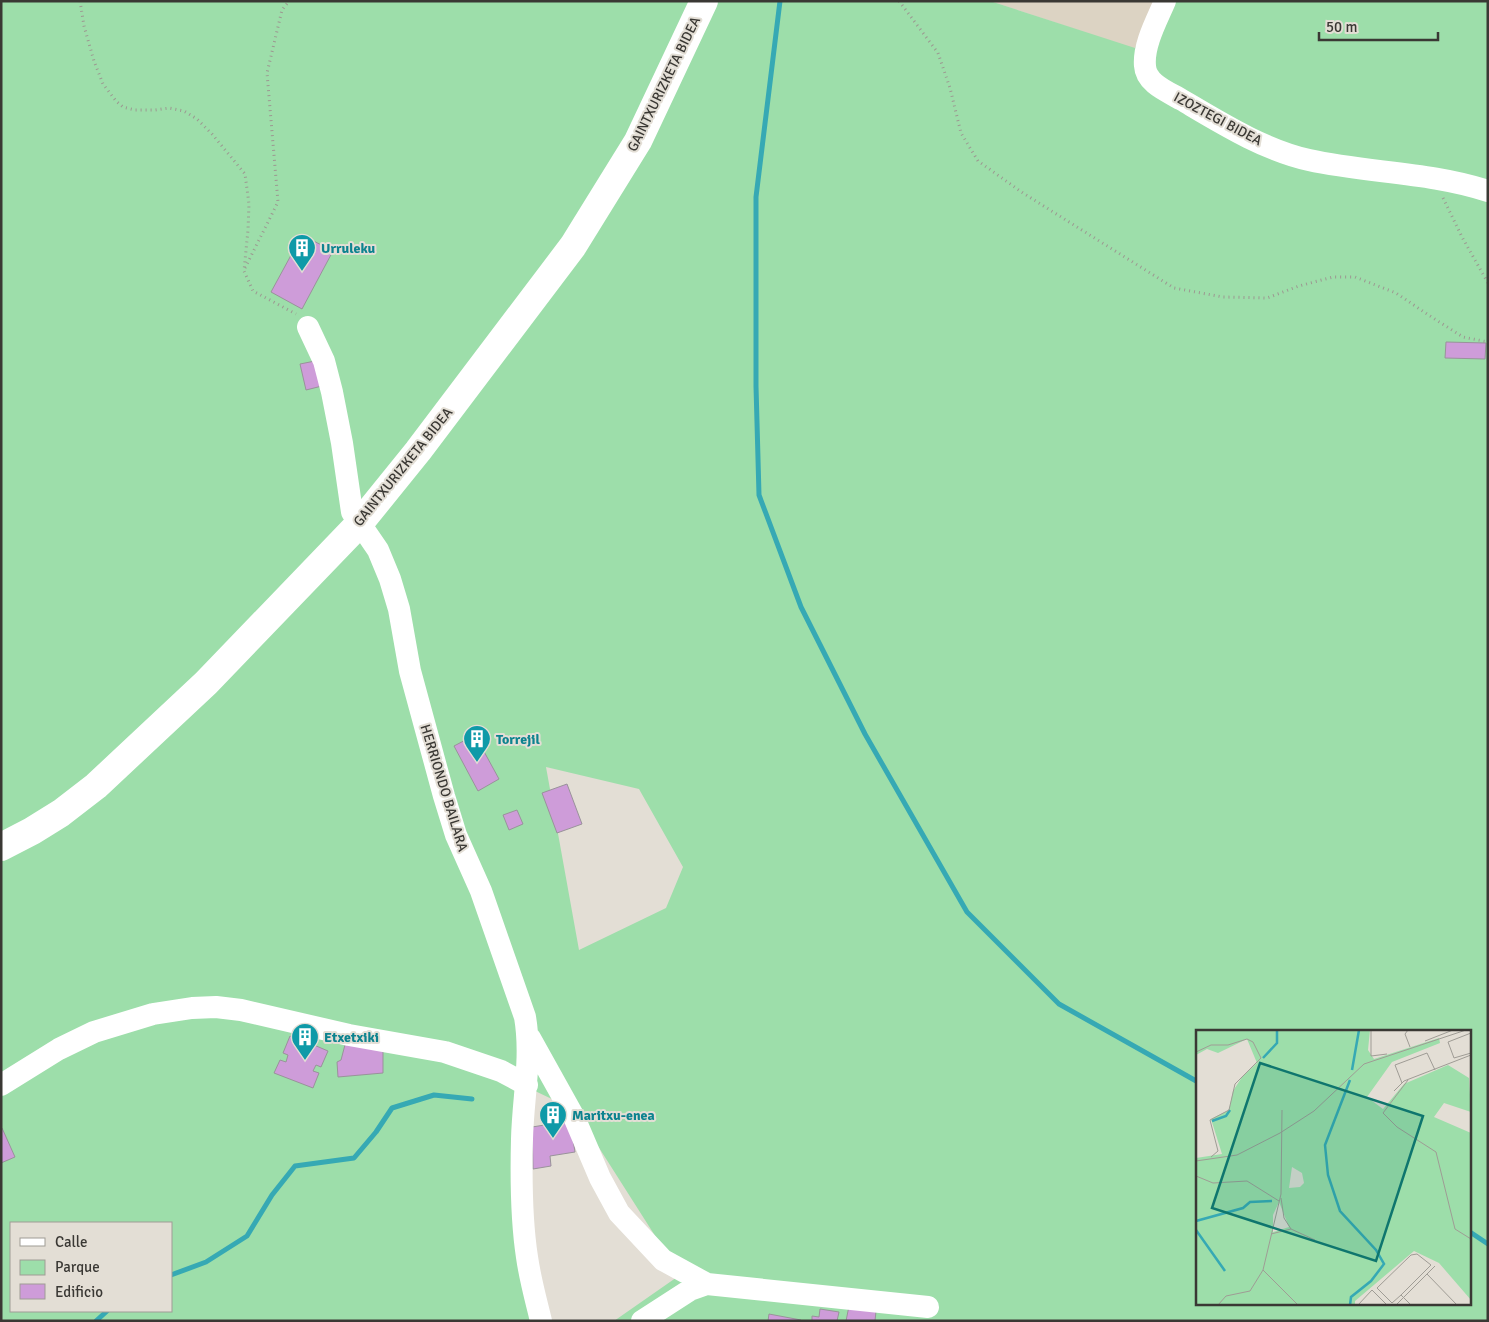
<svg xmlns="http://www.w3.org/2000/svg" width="1489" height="1322" font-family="Signika,sans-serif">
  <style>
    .built { fill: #dcd3c3 }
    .green { fill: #9ddeaa; fill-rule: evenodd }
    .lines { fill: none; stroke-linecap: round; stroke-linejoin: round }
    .stream { stroke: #36a9b4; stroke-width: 5 }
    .building { fill: #ce9cd9; stroke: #99939a }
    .path { stroke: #9c9891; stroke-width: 3; stroke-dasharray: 1 4; stroke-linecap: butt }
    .minor { stroke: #fff; stroke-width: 22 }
    .major { stroke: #fff; stroke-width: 28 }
    .labels { text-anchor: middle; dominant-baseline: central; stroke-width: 4; stroke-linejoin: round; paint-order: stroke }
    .street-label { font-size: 14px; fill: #3a3834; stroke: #e3ded5 }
    .culture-label { font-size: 14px; font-weight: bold; fill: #0d838f; stroke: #e3ded5; text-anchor: start }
    .inset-river { fill: none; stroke: #36a9b4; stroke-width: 2.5 }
    .inset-road { fill: none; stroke: #9f9c95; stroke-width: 1 }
    .view { fill: #0f766e; fill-opacity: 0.15; stroke: #0f766e; stroke-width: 2.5 }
    .inset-edge { fill: none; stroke: #3a3834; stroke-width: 2.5 }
  </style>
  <rect width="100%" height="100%" fill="#e3ded5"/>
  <!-- built -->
  <path class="built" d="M990 1H1155L1135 49Z"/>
  <!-- green -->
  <path class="green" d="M1 1H990L1135 48 1155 1H1488V1321H614L680 1275 575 1110 535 1091 522 1216 547 1321H1ZM546 767 639 789 683 867 666 908 579 950ZM1198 1031H1470V1303H1198ZM11 1223H171V1311H11Z"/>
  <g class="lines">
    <!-- stream -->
    <path class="stream" d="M780 1 756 197V386L759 495 801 607 865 734 967 912 1059 1004 1198 1082
      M1470 1232 1488 1244
      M171 1275 206 1262 247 1236 272 1195 295 1166 354 1158 376 1132 392 1108 434 1095 472 1099
      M96 1321 107 1311"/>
  </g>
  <!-- building -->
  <path class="building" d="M302 235 333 251 302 309 271 292Z
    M1446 342 1486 343 1485 359 1445 358Z
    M315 361 322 386 306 390 300 364Z
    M475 735 499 779 478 791 454 746Z
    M567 784 582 824 557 833 542 793Z
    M517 810 523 824 509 830 503 815Z
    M290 1036 306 1043 304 1049 311 1052 314 1045 328 1051 321 1067 316 1065 313 1071 319 1073 313 1088 274 1073 280 1060 286 1062 288 1055 283 1053Z
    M346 1041 383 1048V1073L338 1077 337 1062 341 1060Z
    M570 1121 575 1152 550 1156 551 1166 533 1169 532 1127Z
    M2 1128 15 1157 1 1163V1129Z
    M849 1306 876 1311 875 1321H846Z
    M820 1309 839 1312 837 1321H812V1316L819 1317Z
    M769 1314 801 1320V1321H768Z"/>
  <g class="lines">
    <!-- path -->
    <path class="path" d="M80 1 84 26 94 61 103 84 116 101 123 107 135 110H155L169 108 184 111 197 119 212 134 245 174 249 204 248 230 244 271 253 291 296 314
      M899 1 938 53 950 88 961 133 978 161 1023 193 1174 288 1223 297 1267 298 1299 286 1333 277H1355L1396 293 1430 316 1463 337 1488 342
      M1443 198 1462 237 1488 283
      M245 268 278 202 267 73 282 10 289 1"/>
    <!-- minor -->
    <path class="minor" d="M1165 1C1157 20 1143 45 1145 66 1146 84 1169 92 1182 100 1221 123 1264 150 1309 160 1368 173 1430 172 1488 191
      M308 327 324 361 332 392 342 443 352 512 378 550 390 579 399 609 410 671 444 796 456 835 481 891 525 1017C532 1058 523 1097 522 1139 521 1178 521 1218 527 1257 530 1279 536 1300 541 1321
      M530 1038 574 1117 600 1178 619 1213 663 1260 707 1284
      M1 1085 59 1049 94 1032 153 1014 192 1008 216 1007 241 1010 349 1035 445 1052 501 1071 527 1085
      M642 1321 690 1290 707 1284 928 1307"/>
    <!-- major -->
    <path class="major" d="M1 847 32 831 61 813 96 786 206 683 359 524 418 451 573 246 638 141 704 1"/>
  </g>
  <!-- icons -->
  <defs>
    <symbol id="building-pin" viewBox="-11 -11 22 30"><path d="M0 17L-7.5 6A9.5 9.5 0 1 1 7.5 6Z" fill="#0f9aa8" stroke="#e3ded5"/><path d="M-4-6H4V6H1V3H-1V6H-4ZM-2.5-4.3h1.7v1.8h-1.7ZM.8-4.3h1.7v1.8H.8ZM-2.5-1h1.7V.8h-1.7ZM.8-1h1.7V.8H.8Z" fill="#fff"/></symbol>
  </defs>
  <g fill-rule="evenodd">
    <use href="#building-pin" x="286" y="232" width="32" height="43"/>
    <use href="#building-pin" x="461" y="723" width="32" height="43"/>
    <use href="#building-pin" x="289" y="1021" width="32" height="43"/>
    <use href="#building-pin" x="537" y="1099" width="32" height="43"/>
  </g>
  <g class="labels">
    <!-- street labels -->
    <g class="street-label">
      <text transform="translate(664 84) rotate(-64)">GAINTXURIZKETA BIDEA</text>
      <text transform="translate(1218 119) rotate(28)">IZOZTEGI BIDEA</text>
      <text transform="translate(403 467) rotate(-51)">GAINTXURIZKETA BIDEA</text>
      <text transform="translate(444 788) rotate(73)">HERRIONDO BAILARA</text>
    </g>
    <!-- culture labels -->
    <g class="culture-label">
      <text x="321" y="248">Urruleku</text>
      <text x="496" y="739">Torrejil</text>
      <text x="324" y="1037">Etxetxiki</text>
      <text x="572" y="1115">Maritxu-enea</text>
    </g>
  </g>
  <!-- overview -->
  <g transform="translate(1196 1030)">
    <rect width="275" height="275" fill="#e3ded5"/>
    <path d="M0 0H174L172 20 178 29 243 8 244 13 196 32 171 67 187 79 208 54 252 35 273 48 275 82 248 73 238 87 275 103V270L243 233 218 221 159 271V275H0V128L26 124 15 89 33 80 37 61 46 47 61 33 51 9 22 23 11 19 0 25ZM96 137 106 143 108 153 104 157 93 158ZM83 172 93 197 77 202V185Z" fill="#9ddeaa" fill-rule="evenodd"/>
    <path class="inset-river" d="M67 28 81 13V0M156 40 163 0M154 50 129 115 132 145 144 181 180 220 188 234 175 251 155 267 154 275M16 91 30 86 34 80M0 191 47 178 54 172 76 171M0 200 29 241"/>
    <path class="inset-road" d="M175 0V26L191 24M212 0 209 4 214 17M275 3 252 12 258 28 275 23M229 11 257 0M0 22 15 15H32L51 9 57 12 65 28 39 54 33 80 14 90 22 121 15 127M212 50 187 83 201 97 240 122 259 199 275 209M206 53 199 35 231 23 239 40M198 61 208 51 275 25M0 131 41 125 84 103 118 81 168 34 270 0M0 146 17 153 51 151 83 171M85 168 88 188 95 199M75 204 95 199 119 210M67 240 102 275M231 244 261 275M205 265 235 235 221 224 215 225 181 258 196 273 205 265 215 275M22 275 30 266 54 261 67 240 85 164 86 80M162 275 176 260 191 275M200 275 239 236"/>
    <path class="view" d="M64 33 227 86 180 231 16 178Z"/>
    <rect width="275" height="275" class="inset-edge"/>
  </g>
  <!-- border -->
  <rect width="1489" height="1322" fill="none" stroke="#3a3834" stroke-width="5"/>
  <!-- legend -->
  <rect x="10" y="1222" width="162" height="90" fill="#e3ded5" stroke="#9f9c95"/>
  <rect x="20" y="1238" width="25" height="8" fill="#ffffff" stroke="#9f9c95"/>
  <text x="55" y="1247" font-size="15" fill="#3a3834">Calle</text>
  <rect x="20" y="1260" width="25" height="15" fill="#9ddeaa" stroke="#9f9c95"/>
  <text x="55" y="1272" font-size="15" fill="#3a3834">Parque</text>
  <rect x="20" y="1284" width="25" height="15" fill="#ce9cd9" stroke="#9f9c95"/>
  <text x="55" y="1297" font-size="15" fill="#3a3834">Edificio</text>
  <!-- scale -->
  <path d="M1319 32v8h119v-8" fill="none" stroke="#3a3834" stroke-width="2.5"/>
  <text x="1326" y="32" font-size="15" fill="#3a3834" stroke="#e3ded5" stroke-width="4" paint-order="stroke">50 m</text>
</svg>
